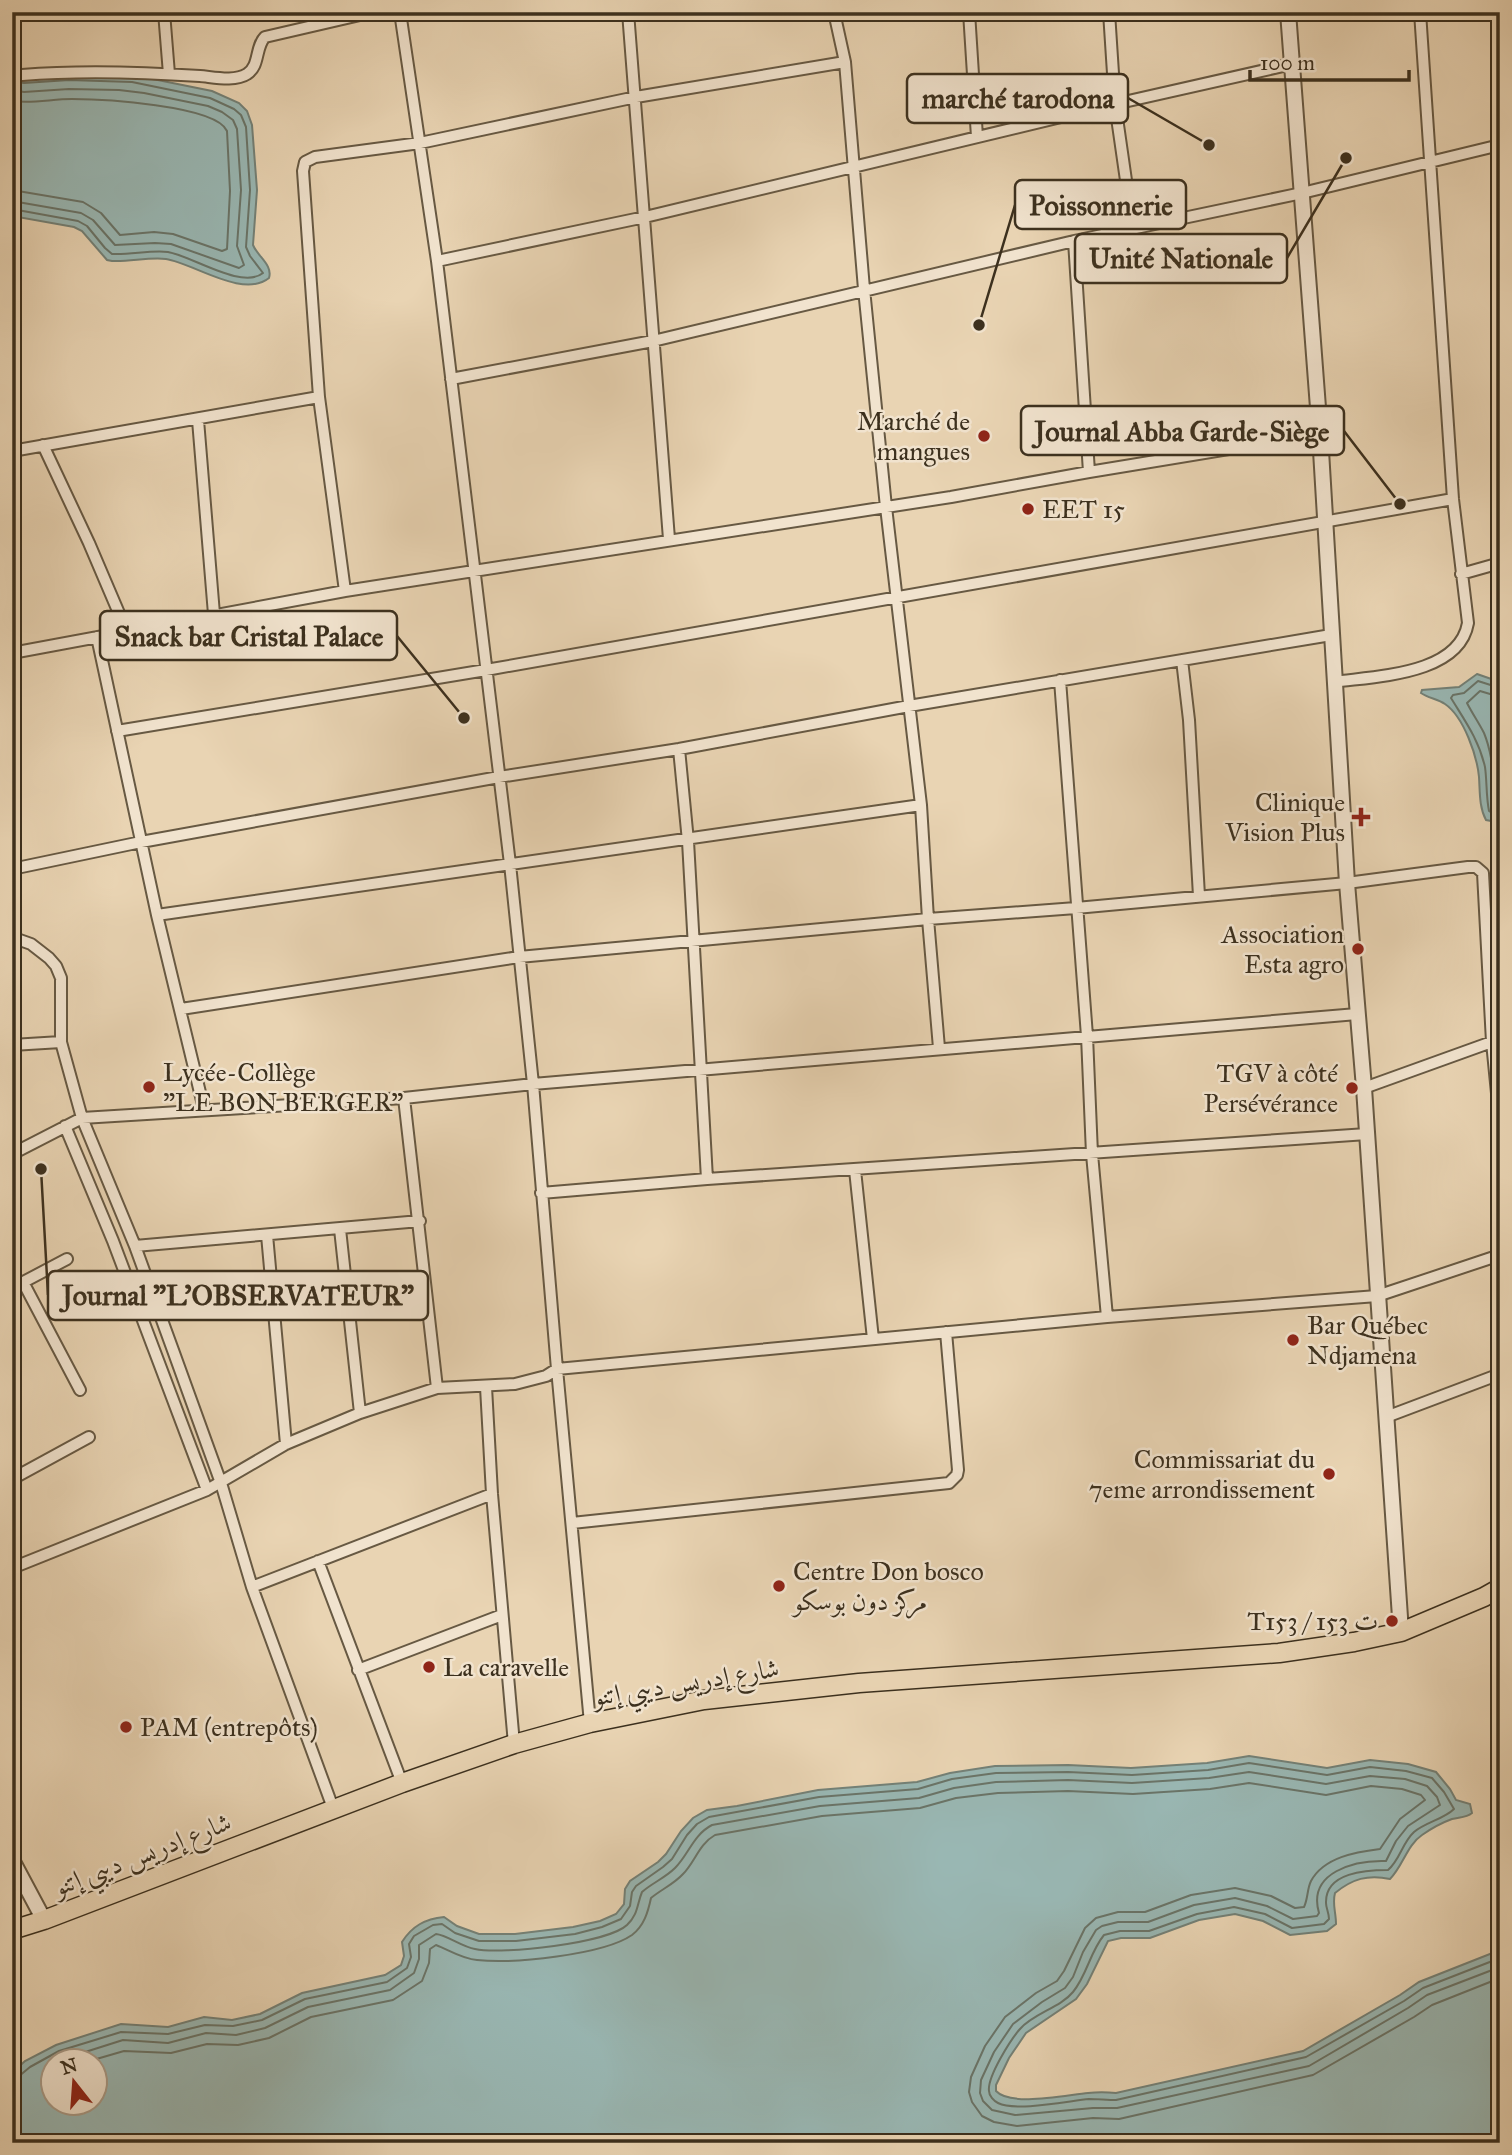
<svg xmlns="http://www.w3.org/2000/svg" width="1512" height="2155" font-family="'IM FELL Great Primer',Amiri,serif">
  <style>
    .water { fill: #99b7b3; stroke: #748177; stroke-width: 2; fill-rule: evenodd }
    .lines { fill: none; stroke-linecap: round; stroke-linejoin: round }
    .shore { stroke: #6a7468; stroke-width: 2 }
    .minor-casing { stroke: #675943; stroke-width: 14 }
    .tertiary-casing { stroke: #675943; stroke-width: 18 }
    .primary-casing { stroke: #3c301e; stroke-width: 21 }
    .minor { stroke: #f1e3ce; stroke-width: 10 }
    .tertiary { stroke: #f1e3ce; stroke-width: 14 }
    .primary { stroke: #e9d4b3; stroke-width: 18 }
    .poi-dot { fill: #8f2418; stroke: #f1e3ce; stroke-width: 2.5 }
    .labels { text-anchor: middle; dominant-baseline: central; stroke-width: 5; stroke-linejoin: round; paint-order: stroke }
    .poi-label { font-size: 26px; fill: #3c301e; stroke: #f1e3ce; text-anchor: end }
    .street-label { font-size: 26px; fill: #3c301e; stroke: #f1e3ce }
    .leader { fill: none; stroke: #3c301e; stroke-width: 2.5 }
    .callout-dot { fill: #3c301e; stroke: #f1e3ce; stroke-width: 2.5 }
    .callout { fill: #f1e3ce; stroke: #3c301e; stroke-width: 2.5 }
    .callout-label { font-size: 28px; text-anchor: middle; font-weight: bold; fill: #3c301e }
  </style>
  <rect width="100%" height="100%" fill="#e9d4b3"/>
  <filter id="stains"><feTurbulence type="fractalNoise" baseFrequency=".00286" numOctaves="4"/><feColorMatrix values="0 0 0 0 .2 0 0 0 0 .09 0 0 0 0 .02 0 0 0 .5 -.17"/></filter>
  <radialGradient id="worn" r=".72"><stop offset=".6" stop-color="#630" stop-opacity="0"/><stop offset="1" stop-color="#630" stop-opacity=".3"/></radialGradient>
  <!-- water -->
  <path class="water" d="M12 74 23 76 133 75 212 91 239 103 247 111 252 125 257 190 253 245C258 257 273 265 269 278 243 299 193 263 166 259 148 257 130 262 112 261L107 260 82 231 74 227 12 216Z
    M1477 674 1500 682V818L1491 821 1486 820C1479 807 1480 792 1479 777 1477 756 1464 717 1445 704 1438 699 1428 698 1421 693L1422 690 1459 687Z
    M1249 1756 1327 1768 1370 1760 1408 1764 1436 1772 1450 1789 1456 1800 1470 1804 1472 1813C1466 1818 1459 1817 1452 1819 1441 1823 1432 1828 1422 1835 1407 1845 1403 1866 1390 1879 1368 1874 1352 1879 1335 1893 1332 1904 1336 1912 1336 1924L1327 1931 1290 1935 1263 1921 1235 1914 1199 1920 1150 1938H1121L1108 1941 1087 1984 1076 1999 1026 2033 1009 2058 996 2085V2091C1011 2107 1066 2095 1088 2093 1097 2092 1106 2092 1116 2093L1303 2051 1400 1995 1419 1982 1500 1950V2143H12V2073L25 2061 56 2045 121 2024 168 2027 204 2017 232 2020 260 2014 302 1993 385 1975 401 1965 404 1956 402 1942C412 1926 425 1919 444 1917L457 1926 479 1934H515L573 1927 600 1921 616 1914 624 1904 625 1889 630 1881 658 1862 666 1854 681 1831 693 1818 707 1810 737 1806 818 1790 917 1782 950 1773 995 1766 1068 1765 1131 1768 1207 1763ZM52 2060H94V2102H52Z"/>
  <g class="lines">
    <!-- shore -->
    <path class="shore" d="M12 81 24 83 69 80 132 82 210 98 234 109 241 115 246 127 250 190 246 247 250 256 263 273C242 290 192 256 168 252 150 250 131 255 112 254L105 248 87 226 78 221 12 209
      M12 90 24 92 69 89 119 90 144 93 208 106 222 112 233 120 237 129 241 190 237 246 244 265 239 268 171 244 155 243 115 245 93 220 81 213 12 201
      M12 101C32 104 52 99 72 99 99 99 216 105 227 131L230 191 227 249 222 251 173 234 154 232 120 235 101 213 83 202 12 190
      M1500 688 1478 681 1464 693 1453 695 1451 698C1465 721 1479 740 1485 767 1487 781 1486 796 1489 811L1492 813 1500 812
      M1500 697 1480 691 1467 703C1472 713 1479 723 1484 733 1493 755 1493 777 1496 800L1500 803
      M60 2060 123 2040 168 2043 206 2033 236 2035 265 2028 308 2007 390 1990 414 1973 419 1959V1945L436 1934C447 1935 462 1947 475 1949 502 1955 608 1943 627 1925 638 1915 637 1904 642 1892 652 1883 665 1878 675 1868 689 1854 693 1835 712 1825L820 1806 919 1798 954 1788 996 1782 1068 1780 1132 1783 1209 1778 1249 1772 1326 1784 1370 1776 1405 1779 1427 1786 1437 1797 1440 1805 1408 1826 1396 1841 1386 1861C1355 1860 1307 1872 1319 1913L1317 1916 1293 1919 1267 1906 1235 1898 1194 1905 1148 1922H1118L1102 1926 1096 1930 1083 1952 1073 1977 1065 1988 1042 2002 1013 2024 994 2052 981 2080 980 2093 983 2101 992 2110 1015 2115 1093 2108H1117L1309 2066 1408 2008 1427 1995 1500 1967
      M93 2060 124 2051 171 2053 207 2044 238 2045 269 2038 311 2017 393 2000 422 1981 429 1963 430 1949 436 1945C449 1950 462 1959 477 1960 512 1964 603 1955 632 1935 644 1926 648 1912 651 1898 662 1889 674 1884 683 1874 695 1862 699 1844 715 1835L822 1816 920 1808 956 1798 998 1793 1068 1791 1133 1794 1210 1789 1249 1783 1326 1795 1371 1786 1402 1789 1421 1795 1425 1800 1400 1819 1380 1849C1356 1852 1324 1857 1311 1881 1307 1889 1308 1899 1304 1907L1295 1908 1271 1896 1235 1888 1191 1895 1145 1912H1118L1096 1918 1085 1928 1064 1971 1057 1981 1036 1993 1005 2017 985 2046 971 2077 969 2092 972 2102 982 2116 994 2122 1017 2126 1093 2118 1119 2119 1313 2075 1414 2017 1432 2005 1500 1978
      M12 2078 18 2077 30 2067 59 2051 121 2032 168 2034 205 2025 233 2026 262 2020 305 1999 387 1982 407 1968 411 1957 409 1944 414 1936 433 1925 442 1924 455 1933 479 1941H516L575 1934 602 1927 621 1919 630 1906 632 1892 636 1886 663 1867 672 1859 687 1835 697 1824 709 1817 819 1797 918 1789 952 1779 996 1773 1068 1772 1132 1775 1208 1770 1249 1763 1327 1775 1370 1767 1406 1771 1432 1778 1444 1792 1454 1809C1444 1819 1426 1822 1414 1832 1402 1843 1400 1860 1388 1870 1367 1870 1325 1872 1326 1903 1326 1908 1329 1913 1329 1919L1324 1924 1292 1928 1265 1914 1234 1907 1197 1914 1149 1931H1120L1104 1935C1090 1952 1087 1975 1073 1992 1060 2008 1034 2013 1020 2029 1011 2039 987 2077 989 2091 989 2096 994 2101 998 2103 1016 2112 1068 2101 1089 2099 1098 2099 1107 2100 1116 2100L1306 2057 1404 2001 1423 1988 1500 1958"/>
    <defs>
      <path id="minor" d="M164 12 169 74
        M400 12 437 261 510 864 533 1084 557 1369 590 1723
        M628 12 669 539
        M834 12 845 62 864 289 886 507 921 805 928 919 939 1048
        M969 12 977 137
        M1109 12 1115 104 1133 229
        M22 75C81 70 140 72 200 76 213 77 235 82 247 74 260 66 255 47 265 37L373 12
        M1074 241 1089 472
        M437 261 645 217 1115 104 1292 64
        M451 379 653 341 1074 241 1302 193 1500 145
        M319 397 303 171 305 162 315 157 420 143 636 97 845 62
        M198 420 214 614
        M43 445 89 543 127 632
        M12 451 319 397 345 591
        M1461 574 1500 563
        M97 637 157 915 204 1109
        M12 653 345 591 951 497 1089 472 1320 434
        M1182 660 1189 720 1199 896
        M1060 680 1087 1036 1092 1154 1107 1317
        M1334 682C1376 676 1459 675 1468 623L1453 499 1420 12
        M117 731 486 670 1453 499
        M679 749 688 841 707 1179
        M12 869 141 842 499 777 679 749 909 706 1331 635
        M157 915C412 878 667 844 921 805
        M12 935 17 939 31 944 49 958 56 966 61 978V1042L82 1118 135 1246 174 1353 221 1483 252 1587 333 1808
        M181 1009 519 957 928 919 1076 908 1347 883 1468 867H1476L1483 873 1492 1042 1500 1124
        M12 1045 61 1042
        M1364 1088 1500 1039
        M404 1098 437 1388
        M65 1126 113 1241 207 1490
        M12 1154 82 1118 404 1098 533 1084 1357 1014
        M855 1170 873 1339
        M541 1193 707 1179 1367 1134
        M340 1229 360 1413
        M267 1235 286 1444
        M135 1246 420 1221
        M23 1282 80 1390
        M12 1288 67 1259
        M486 1387 492 1494 514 1744
        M1386 1417 1500 1374
        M12 1479 89 1437
        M572 1523 949 1483 957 1475 958 1470 946 1332
        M318 1561 402 1783
        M12 1568 207 1490 286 1444 360 1413 437 1388 515 1384 546 1376 557 1369 1107 1317 1377 1296 1500 1255
        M252 1587 492 1494
        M358 1670 502 1615"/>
      <path id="tertiary" d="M1288 12 1320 434 1347 883 1364 1088 1401 1632
        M12 1860 44 1920"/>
      <path id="primary" d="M12 1930 44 1920 402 1783 514 1744 590 1723 704 1700 859 1683 1279 1653 1354 1642 1401 1632 1484 1597 1500 1588"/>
    </defs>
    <!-- minor casing -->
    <use href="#minor" class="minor-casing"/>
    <!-- tertiary casing -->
    <use href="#tertiary" class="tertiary-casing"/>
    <!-- primary casing -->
    <use href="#primary" class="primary-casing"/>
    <!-- minor -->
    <use href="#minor" class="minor"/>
    <!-- tertiary -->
    <use href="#tertiary" class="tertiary"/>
    <!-- primary -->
    <use href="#primary" class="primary"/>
  </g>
  <!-- markers -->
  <g class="poi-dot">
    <circle cx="984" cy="436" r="7"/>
    <circle cx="1028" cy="509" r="7"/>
    <path d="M1357.5 806.5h7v7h7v7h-7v7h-7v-7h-7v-7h7z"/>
    <circle cx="1358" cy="949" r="7"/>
    <circle cx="149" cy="1087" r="7"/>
    <circle cx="1352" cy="1088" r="7"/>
    <circle cx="1293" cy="1340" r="7"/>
    <circle cx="1329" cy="1474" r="7"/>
    <circle cx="779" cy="1586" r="7"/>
    <circle cx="1392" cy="1621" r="7"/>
    <circle cx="429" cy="1667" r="7"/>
    <circle cx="126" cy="1727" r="7"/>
  </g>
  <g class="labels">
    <!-- poi labels -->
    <g class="poi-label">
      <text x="970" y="421">Marché de<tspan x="970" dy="30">mangues</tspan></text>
      <text x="1042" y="509" text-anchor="start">EET 15</text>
      <text x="1345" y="802">Clinique<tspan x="1345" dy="30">Vision Plus</tspan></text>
      <text x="1344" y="934">Association<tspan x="1344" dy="30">Esta agro</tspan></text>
      <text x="163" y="1072" text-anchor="start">Lycée-Collège<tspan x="163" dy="30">"LE BON BERGER"</tspan></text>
      <text x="1338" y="1073">TGV à côté<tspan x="1338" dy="30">Persévérance</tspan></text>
      <text x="1307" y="1325" text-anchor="start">Bar Québec<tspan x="1307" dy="30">Ndjamena</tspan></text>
      <text x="1315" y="1459">Commissariat du<tspan x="1315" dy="30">7eme arrondissement</tspan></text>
      <text x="793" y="1571" text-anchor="start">Centre Don bosco<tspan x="793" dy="30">مركز دون بوسكو</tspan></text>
      <text x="1378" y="1621">T153 / ت 153</text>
      <text x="443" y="1667" text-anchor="start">La caravelle</text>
      <text x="140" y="1727" text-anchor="start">PAM (entrepôts)</text>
    </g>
    <!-- street labels -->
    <g class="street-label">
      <text transform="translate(686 1682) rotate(-9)">شارع إدريس ديبي إتنو</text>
      <text transform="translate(142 1854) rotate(-21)">شارع إدريس ديبي إتنو</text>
    </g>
  </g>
  <!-- callouts -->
  <path class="leader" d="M1209 145L1128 98M979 325L1015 205M1346 158L1287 258M1400 504L1344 431M464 718L397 636M41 1169L48 1295"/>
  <g class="callout-dot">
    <circle cx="1209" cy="145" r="7"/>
    <circle cx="979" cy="325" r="7"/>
    <circle cx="1346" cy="158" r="7"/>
    <circle cx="1400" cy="504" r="7"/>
    <circle cx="464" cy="718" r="7"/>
    <circle cx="41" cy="1169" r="7"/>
  </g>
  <g class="callout">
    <rect x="907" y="74" width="221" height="49" rx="7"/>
    <rect x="1015" y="180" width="171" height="49" rx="7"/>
    <rect x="1075" y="234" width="212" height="49" rx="7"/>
    <rect x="1021" y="406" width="323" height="49" rx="7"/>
    <rect x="100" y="611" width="297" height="49" rx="7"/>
    <rect x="48" y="1271" width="380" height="49" rx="7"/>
  </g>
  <g class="callout-label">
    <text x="1018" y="108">marché tarodona</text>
    <text x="1101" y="215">Poissonnerie</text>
    <text x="1181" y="268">Unité Nationale</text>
    <text x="1182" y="441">Journal Abba Garde-Siège</text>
    <text x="249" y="646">Snack bar Cristal Palace</text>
    <text x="238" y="1305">Journal "L'OBSERVATEUR"</text>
  </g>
  <!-- margin -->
  <rect width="1512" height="2155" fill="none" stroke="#e9d4b3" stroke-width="42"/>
  <rect x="14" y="14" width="1484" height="2127" fill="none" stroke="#3c301e" stroke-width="3.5"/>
  <rect x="21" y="21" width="1470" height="2113" fill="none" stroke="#3c301e" stroke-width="2"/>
  <!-- north arrow -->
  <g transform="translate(74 2082) rotate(343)"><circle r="33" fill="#f1e3ce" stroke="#a99b88" stroke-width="2"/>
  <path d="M0-5L12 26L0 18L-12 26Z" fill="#8f2418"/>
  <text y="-10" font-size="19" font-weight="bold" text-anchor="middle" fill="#3c301e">N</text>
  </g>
  <!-- scale -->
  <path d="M1250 70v10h159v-10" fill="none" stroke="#3c301e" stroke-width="3.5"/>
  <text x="1260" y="70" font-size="21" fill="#3c301e" stroke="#f1e3ce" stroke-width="5" paint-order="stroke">100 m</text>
  <rect width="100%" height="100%" filter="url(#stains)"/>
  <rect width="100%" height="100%" fill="url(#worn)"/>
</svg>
